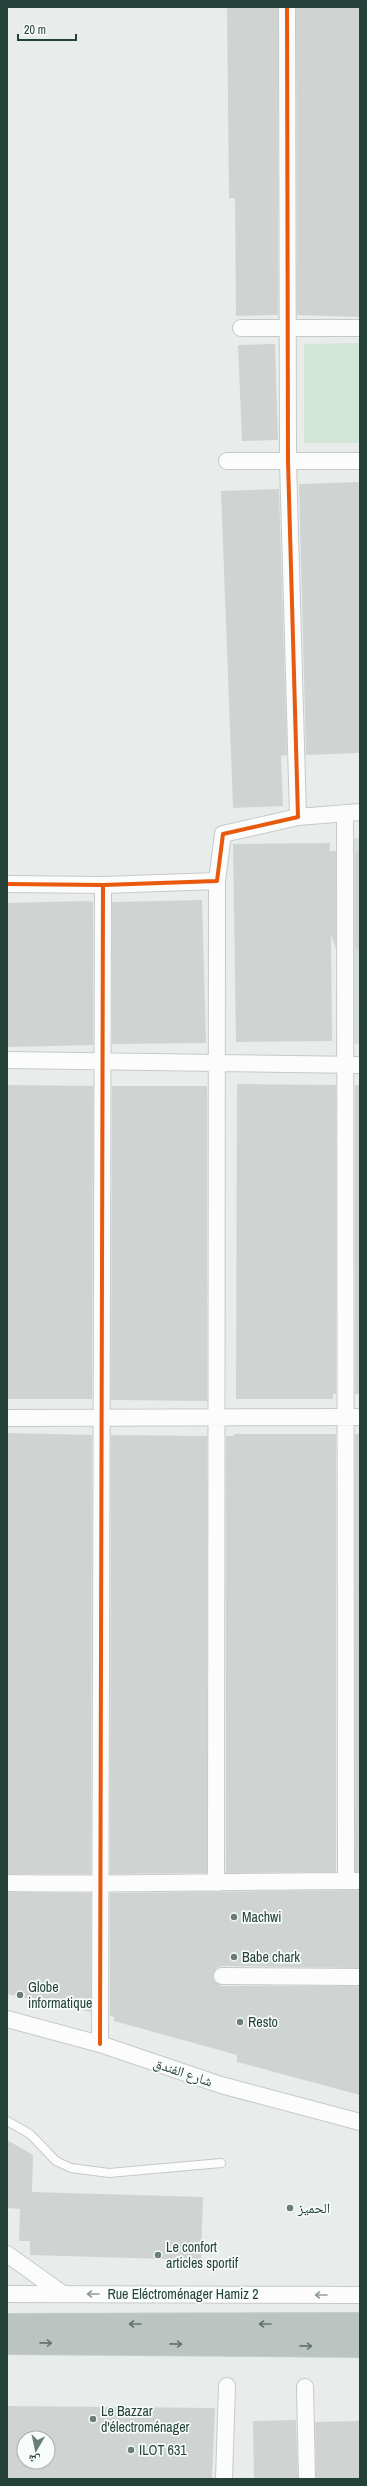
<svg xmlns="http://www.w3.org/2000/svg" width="367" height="2486" font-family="'Archivo Narrow','Noto Naskh Arabic',sans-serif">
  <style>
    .built { fill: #d6dedb }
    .green { fill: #d1e6d8 }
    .building { fill: #cfd4d2; fill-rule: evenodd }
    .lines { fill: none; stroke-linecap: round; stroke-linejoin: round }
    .lane-casing { stroke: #c5cac8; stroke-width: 10 }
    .street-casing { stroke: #c5cac8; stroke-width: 18 }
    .highway-casing { stroke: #c3ccc9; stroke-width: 24 }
    .lane { stroke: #fcfcfc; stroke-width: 8 }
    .street { stroke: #fcfcfc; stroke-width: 16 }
    .highway { stroke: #bcc4c2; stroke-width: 22 }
    .cycleway-casing { stroke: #f7fbf9; stroke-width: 6 }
    .cycleway { stroke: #e8590c; stroke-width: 4 }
    .oneway { stroke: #909f9b }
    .oneway2 { stroke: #617670 }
    .poi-dot { fill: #697e78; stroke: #f7fbf9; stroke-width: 1.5 }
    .labels { text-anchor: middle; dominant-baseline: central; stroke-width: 3.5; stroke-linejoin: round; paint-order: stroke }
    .poi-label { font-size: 14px; fill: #24423a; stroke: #f7fbf9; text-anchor: start }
    .street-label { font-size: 14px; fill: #24423a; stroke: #f7fbf9 }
  </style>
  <rect width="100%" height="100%" fill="#e8edeb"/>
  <!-- built -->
  <path class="built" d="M351 838H360V1044H353Z"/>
  <!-- green -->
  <path class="green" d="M360 343V443H304V344Z"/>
  <!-- building -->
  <path class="building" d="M227 7H278V315L236 316 235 198H229Z
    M296 7H360V317L297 315Z
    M275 344 278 440 242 441 238 345Z
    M360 482V753L306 755 299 484Z
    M279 489 287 755 281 756 283 806 233 808 221 491Z
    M330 843V851H336V949L331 934 332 1041 236 1042 233 844Z
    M355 852H360V950L355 949Z
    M202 900 206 1043 112 1044V902Z
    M87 901 93 902V1045L7 1047V903Z
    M237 1084 336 1085V1394H333V1399H236Z
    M7 1085 93 1086 92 1399H7Z
    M355 1085H360V1394H355Z
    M112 1086H207V1401L111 1400Z
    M7 1433 92 1435 91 1874H7Z
    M234 1434H336V1872L226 1873V1436H234Z
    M355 1434H360V1872H355Z
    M111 1435 207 1436V1873L110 1874Z
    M360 1890V1968L222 1966 217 1968 213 1976 214 1981 222 1986H360V2095L237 2062V2055L114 2021V2017L110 2016V1893Z
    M7 1892 91 1893V2012L7 1994Z
    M7 2140 33 2155 32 2192 203 2197 201 2260 30 2255V2241H19L20 2209 7 2208Z
    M7 2406 215 2408 212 2479H7ZM24 2438H48V2462H24Z
    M296 2420 298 2479H254L253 2421Z
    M360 2421V2479H316L315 2422Z"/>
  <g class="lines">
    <defs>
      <path id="lane" d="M7 2121 30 2134 56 2161 71 2168 109 2173 221 2163"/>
      <path id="street" d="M241 328H360
        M227 461H360
        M345 814 346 1881
        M298 817 360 812
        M7 884 103 885 217 881 223 834 298 817 288 461 287 7
        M7 1060 360 1065
        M7 1418 360 1417
        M7 1883C125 1885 242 1881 360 1881
        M216 1883 217 881
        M222 1976 360 1977
        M7 2019 100 2044 221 2085 360 2122
        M100 2044 103 885
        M7 2254 63 2294
        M7 2294 360 2295
        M305 2387 307 2479
        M224 2479 227 2386"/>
      <path id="highway" d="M7 2325 360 2324
        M7 2343 360 2346"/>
    </defs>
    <!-- lane casing -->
    <use href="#lane" class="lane-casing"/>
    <!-- street casing -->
    <use href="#street" class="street-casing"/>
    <!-- highway casing -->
    <use href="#highway" class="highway-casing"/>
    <!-- lane -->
    <use href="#lane" class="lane"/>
    <!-- street -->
    <use href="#street" class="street"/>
    <!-- highway -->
    <use href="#highway" class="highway"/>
    <defs>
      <path id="cycleway" d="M7 884 103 885 217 881 223 834 298 817 288 461 287 7
        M100 2044 103 885"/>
    </defs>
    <!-- cycleway casing -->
    <use href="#cycleway" class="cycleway-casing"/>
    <!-- cycleway -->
    <use href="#cycleway" class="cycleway"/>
  </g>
  <!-- one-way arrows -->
  <defs><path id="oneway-shaft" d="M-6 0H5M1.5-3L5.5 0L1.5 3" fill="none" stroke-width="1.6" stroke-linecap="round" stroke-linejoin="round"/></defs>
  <g class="oneway">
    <use href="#oneway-shaft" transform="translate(93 2294) rotate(-180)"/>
    <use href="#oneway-shaft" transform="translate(321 2295) rotate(-180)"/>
  </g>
  <g class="oneway2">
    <use href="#oneway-shaft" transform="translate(135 2324) rotate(180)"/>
    <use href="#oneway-shaft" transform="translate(265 2324) rotate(180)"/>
    <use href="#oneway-shaft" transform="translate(46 2343) rotate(1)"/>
    <use href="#oneway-shaft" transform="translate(176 2344) rotate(1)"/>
    <use href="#oneway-shaft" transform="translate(306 2346) rotate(1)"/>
  </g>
  <!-- markers -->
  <g class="poi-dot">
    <circle cx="234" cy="1917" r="4"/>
    <circle cx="234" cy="1957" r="4"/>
    <circle cx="20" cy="1995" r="4"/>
    <circle cx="240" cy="2022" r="4"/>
    <circle cx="290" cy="2208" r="4"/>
    <circle cx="158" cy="2255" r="4"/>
    <circle cx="93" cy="2419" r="4"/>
    <circle cx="131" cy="2450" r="4"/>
  </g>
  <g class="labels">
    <!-- poi labels -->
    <g class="poi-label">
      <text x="242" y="1917">Machwi</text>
      <text x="242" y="1957">Babe chark</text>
      <text x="28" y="1987">Globe<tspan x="28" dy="16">informatique</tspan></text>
      <text x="248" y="2022">Resto</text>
      <text x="298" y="2208">الحميز</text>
      <text x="166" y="2247">Le confort<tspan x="166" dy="16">articles sportif</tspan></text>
      <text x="101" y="2411">Le Bazzar<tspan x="101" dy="16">d'électroménager</tspan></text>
      <text x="139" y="2450">ILOT 631</text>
    </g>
    <!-- street labels -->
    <g class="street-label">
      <text transform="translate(183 2072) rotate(19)">شارع الفندق</text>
      <text x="183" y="2294">Rue Eléctroménager Hamiz 2</text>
    </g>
  </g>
  <!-- border -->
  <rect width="367" height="2486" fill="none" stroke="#24423a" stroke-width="16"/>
  <!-- north arrow -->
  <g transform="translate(36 2450) rotate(189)"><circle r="19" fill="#f7fbf9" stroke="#a3b1ad"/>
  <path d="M0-3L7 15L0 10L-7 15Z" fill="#697e78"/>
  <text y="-6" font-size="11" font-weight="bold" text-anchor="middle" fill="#24423a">ش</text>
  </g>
  <!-- scale -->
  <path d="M18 34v6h58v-6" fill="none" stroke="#24423a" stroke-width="2"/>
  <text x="24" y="34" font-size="12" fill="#24423a" stroke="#f7fbf9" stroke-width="3" paint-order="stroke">20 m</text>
</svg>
